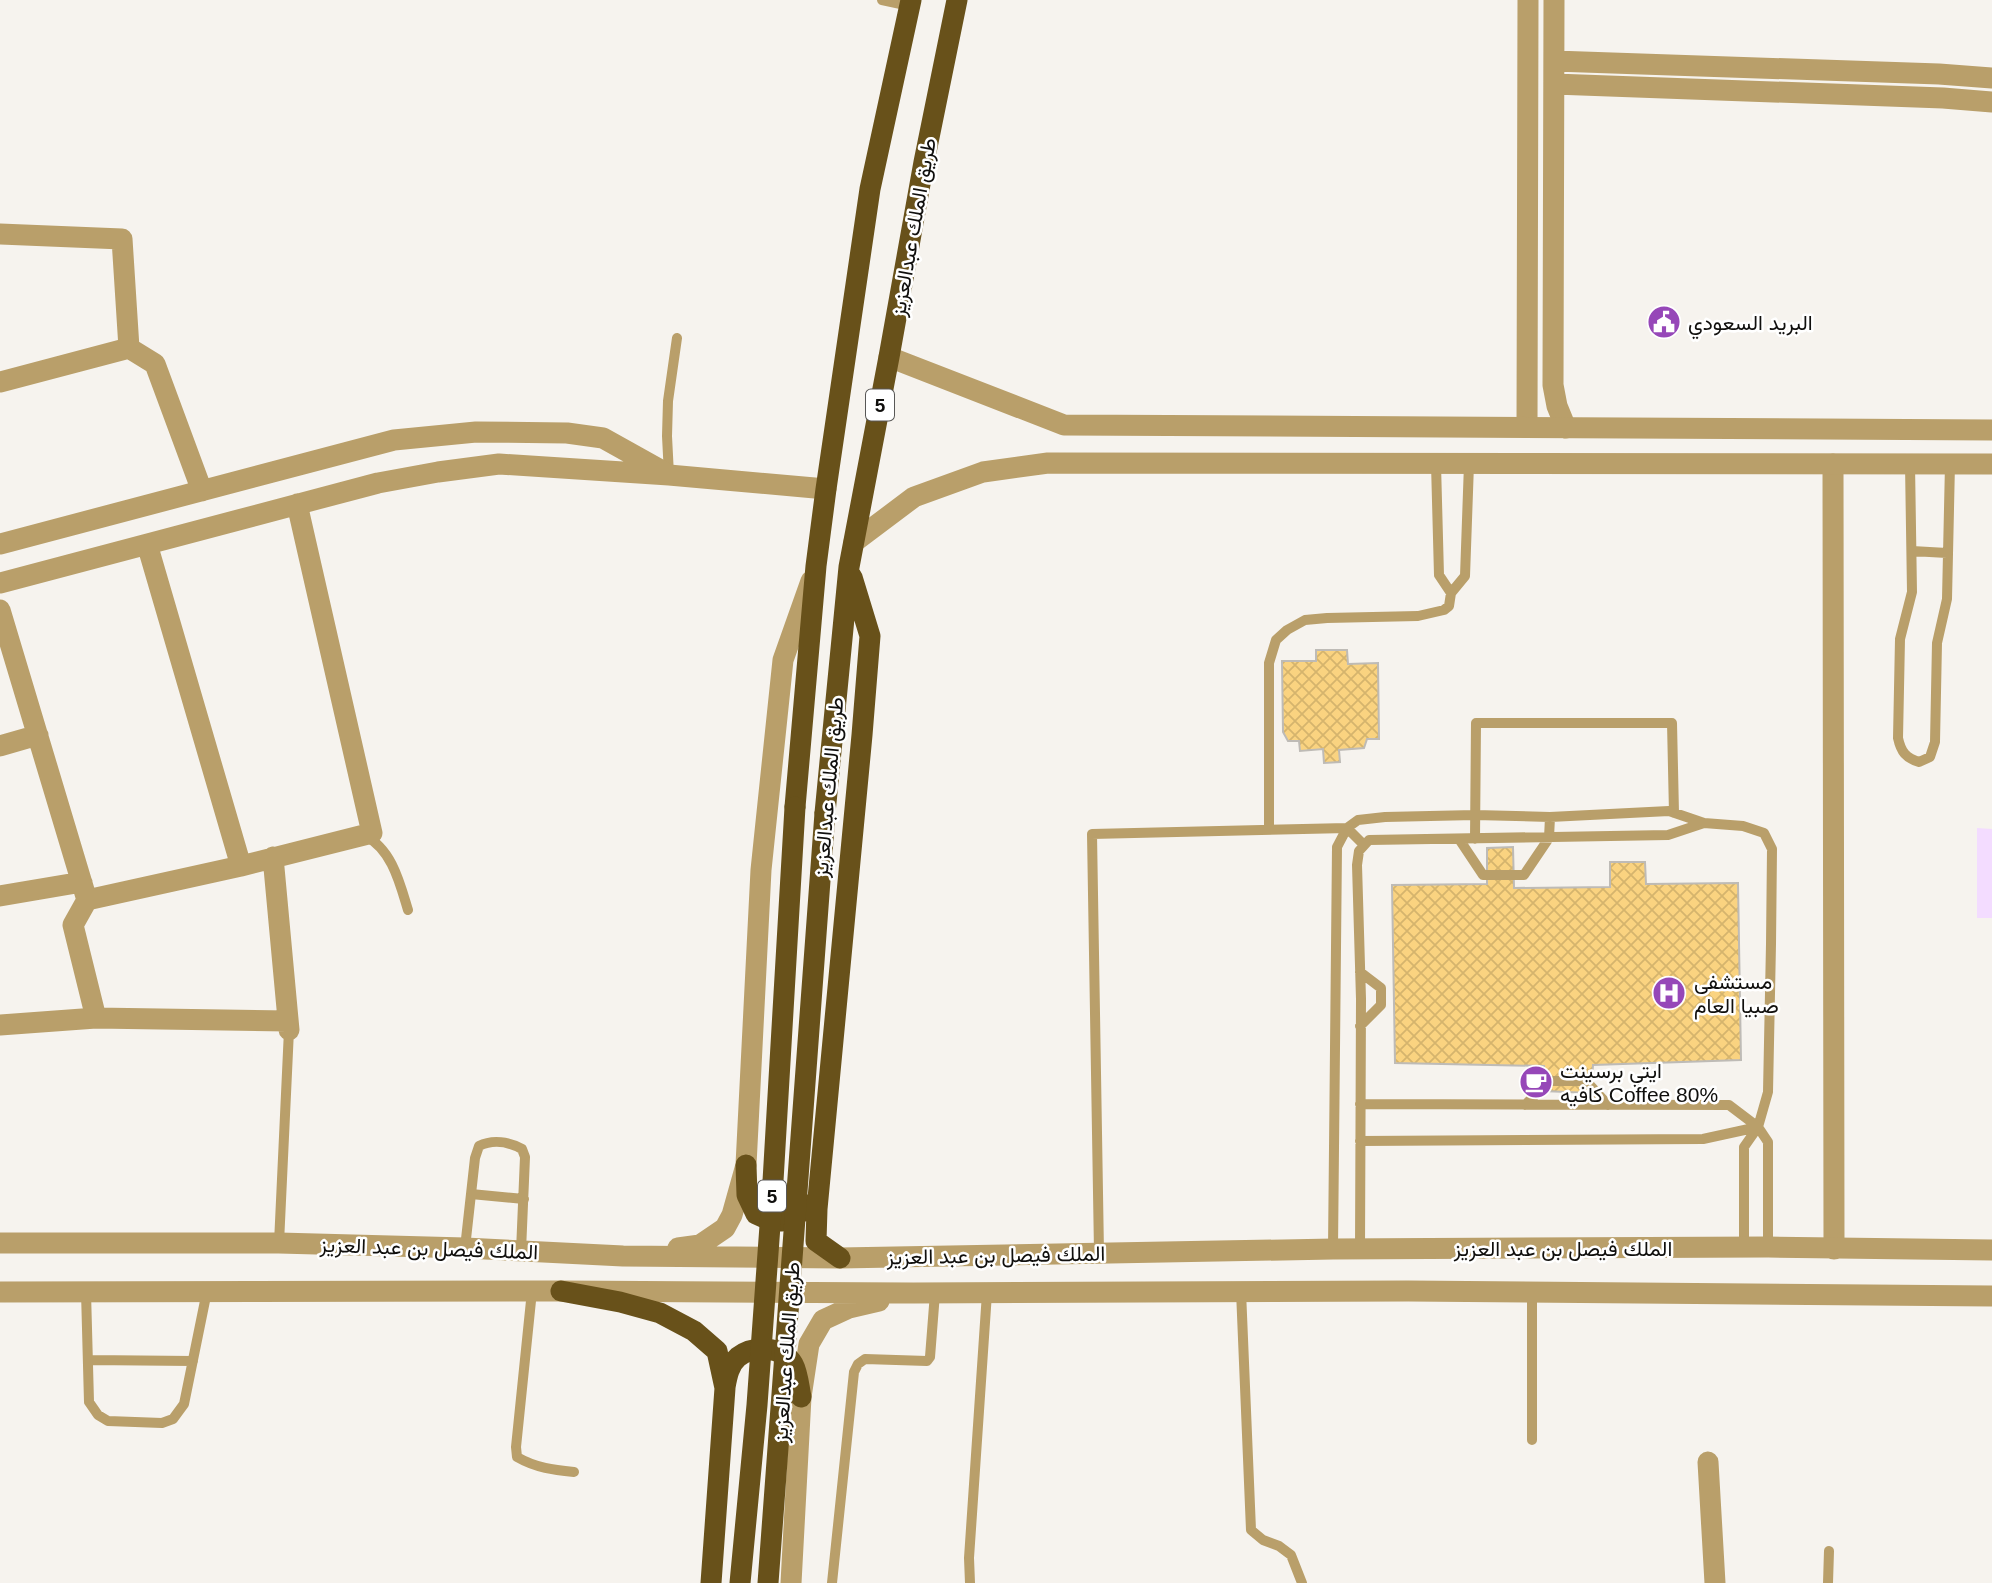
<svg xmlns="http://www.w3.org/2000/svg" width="1992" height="1583" font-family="Arial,Vazirmatn,sans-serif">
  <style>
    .green { fill: #f3dcff }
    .building { fill: url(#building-cross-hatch); stroke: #bebbb6; stroke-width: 2 }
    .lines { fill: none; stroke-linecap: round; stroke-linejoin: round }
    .service { stroke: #b99f6a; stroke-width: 10 }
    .minor { stroke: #b99f6a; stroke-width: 21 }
    .tertiary { stroke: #b99f6a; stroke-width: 21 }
    .trunk { stroke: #68511a; stroke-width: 21 }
    .trunk-bridge { stroke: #68511a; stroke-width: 21 }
    .labels { text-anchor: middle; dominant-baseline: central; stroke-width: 5; stroke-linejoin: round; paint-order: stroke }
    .shield { fill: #fff; stroke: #585756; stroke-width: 2 }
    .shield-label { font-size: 19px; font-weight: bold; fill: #100f0d }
    .street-label { font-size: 21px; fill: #100f0d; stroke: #fff }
    .poi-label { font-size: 21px; fill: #100f0d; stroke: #fff; text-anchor: start }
  </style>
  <defs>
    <pattern id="building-cross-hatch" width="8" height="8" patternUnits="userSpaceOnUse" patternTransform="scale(1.75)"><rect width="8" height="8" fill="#fad380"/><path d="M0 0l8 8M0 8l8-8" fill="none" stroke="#d5b46d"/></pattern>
  </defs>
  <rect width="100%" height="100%" fill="#f6f3ee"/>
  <!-- green -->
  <path class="green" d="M1977 828 1992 829V918H1977Z"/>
  <!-- building -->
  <path class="building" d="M1316 650H1347L1348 664 1378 663 1379 739H1367L1364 748 1339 750 1340 762 1324 763 1323 749 1300 751 1299 741H1288L1283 732 1282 661H1316Z
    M1513 847 1514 888 1610 887V862H1645L1646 884 1738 883 1741 1060 1593 1065 1591 1093 1543 1091 1544 1066 1395 1063 1392 885 1487 884V848Z"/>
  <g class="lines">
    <!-- service -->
    <path class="service" d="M882 0 910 6
      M1436 464 1439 575 1451 593
      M1910 464 1912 592 1900 639 1898 738C1901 752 1906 758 1919 762L1930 757 1935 742 1937 643 1947 599 1950 464
      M669 475 667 436 668 401 677 338
      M1912 551 1947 553
      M1269 830V663L1276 640 1287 630 1305 620 1327 618 1418 616 1444 610 1449 606 1451 593 1465 576 1469 464
      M365 836C392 849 400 884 408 910
      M1459 839 1483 875H1524L1549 838 1550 817
      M1475 839 1476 723H1672L1674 813
      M1360 972 1381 988V1005L1360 1026
      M1360 1104 1729 1105 1758 1127
      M1525 1105 1549 1081H1586L1608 1105
      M1360 1141 1703 1139 1758 1127
      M471 1194 524 1199
      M279 1243 289 1030
      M1744 1247V1147L1758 1127 1768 1142V1247
      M465 1248 475 1158 479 1146C493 1139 509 1142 522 1149L525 1157 521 1251
      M1333 1249 1337 847 1347 828 1358 820 1385 817 1475 815 1550 817 1669 811 1704 823 1743 826 1764 833 1772 849 1771 944 1768 1092 1758 1127
      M1360 1249 1361 999 1357 865 1359 851 1369 840 1668 835 1704 823
      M1099 1252 1092 834 1347 828 1364 845
      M532 1291 516 1447 517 1457C536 1468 554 1470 574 1472
      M1241 1291 1251 1530 1263 1540 1279 1546 1291 1555 1302 1583
      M86 1292 89 1402 98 1415 108 1421 162 1423 173 1419 184 1404 207 1291
      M1532 1292V1440
      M88 1360 193 1361
      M832 1583 854 1372 858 1364 865 1359 927 1361 930 1357 935 1293
      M970 1583 969 1558 987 1293
      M1828 1583 1829 1551"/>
    <!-- minor -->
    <path class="minor" d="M1554 0 1553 385 1557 406 1566 428
      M1554 61 1939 74 1992 78
      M1554 84 1943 98 1992 102
      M0 234 122 239 129 348
      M0 382 129 348 155 364 202 491
      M1527 427 1528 0
      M1833 464 1834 1249
      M0 544 394 440 476 432 567 433 603 438 664 472
      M147 544 241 866 372 833 297 504
      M0 583 378 483 438 472 499 464 669 475 826 489
      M0 610 87 900 241 866
      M0 746 38 735
      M273 857 289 1030
      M0 896 82 882
      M87 900 73 925 96 1018 288 1021
      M0 1025 96 1018
      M1708 1462 1715 1583"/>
    <!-- tertiary -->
    <path class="tertiary" d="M889 357 1064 425 1992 430
      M854 542 914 497 983 472 1048 463 1992 464
      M0 1243H279L465 1248 623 1256 840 1258 1333 1249 1768 1247 1992 1250
      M678 1248 700 1245 725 1228 732 1215 746 1165 761 870 783 660 811 581
      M0 1292 561 1291 913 1293 1408 1291 1992 1296
      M791 1583 801 1397 809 1344 823 1320 849 1308 879 1301"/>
    <!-- trunk -->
    <path class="trunk" d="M795 807 816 566 826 489 870 189 911 0
      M825 813 849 567 889 357 924 162 957 0
      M746 1165 747 1195 756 1214 767 1219 782 1221 805 1210 807 1205
      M840 1258 816 1241 817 1209 862 735 870 636 852 577
      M561 1291 620 1302 660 1313 694 1331 717 1351 725 1388 711 1583
      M725 1387C727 1376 729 1365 738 1357 753 1345 783 1346 793 1364 798 1373 799 1388 801 1397"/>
    <!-- trunk-bridge -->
    <path class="trunk-bridge" d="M740 1583 757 1405 772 1198 795 807
      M768 1583 825 813"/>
  </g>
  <!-- icons -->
  <defs>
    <symbol id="civic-disc" viewBox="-11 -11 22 22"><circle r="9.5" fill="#9647b8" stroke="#fff"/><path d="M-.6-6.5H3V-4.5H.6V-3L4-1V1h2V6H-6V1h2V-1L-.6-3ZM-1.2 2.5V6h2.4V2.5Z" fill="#fff"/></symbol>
    <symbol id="hospital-disc" viewBox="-11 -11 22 22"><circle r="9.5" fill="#9647b8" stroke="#fff"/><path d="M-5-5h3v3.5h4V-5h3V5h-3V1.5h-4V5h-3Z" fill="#fff"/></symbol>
    <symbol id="cafe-disc" viewBox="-11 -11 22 22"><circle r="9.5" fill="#9647b8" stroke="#fff"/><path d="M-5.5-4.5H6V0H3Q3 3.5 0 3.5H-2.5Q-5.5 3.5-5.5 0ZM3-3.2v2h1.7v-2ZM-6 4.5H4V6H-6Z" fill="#fff"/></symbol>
  </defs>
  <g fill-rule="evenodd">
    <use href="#civic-disc" x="1645" y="303" width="38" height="38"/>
    <use href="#hospital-disc" x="1650" y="974" width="38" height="38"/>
    <use href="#cafe-disc" x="1517" y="1063" width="38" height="38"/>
  </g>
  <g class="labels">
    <!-- shield labels -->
    <g class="shield">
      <rect x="866" y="389.5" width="28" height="31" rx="5"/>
      <rect x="758" y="1180.5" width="28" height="31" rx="5"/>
    </g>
    <g class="shield-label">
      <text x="880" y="405">5</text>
      <text x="772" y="1196">5</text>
    </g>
    <!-- street labels -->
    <g class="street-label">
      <text transform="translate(913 227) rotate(-80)">طريق الملك عبدالعزيز</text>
      <text transform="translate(828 787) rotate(-85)">طريق الملك عبدالعزيز</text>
      <text transform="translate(429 1248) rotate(2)">الملك فيصل بن عبد العزيز</text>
      <text x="1563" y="1248">الملك فيصل بن عبد العزيز</text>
      <text transform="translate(996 1255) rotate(-1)">الملك فيصل بن عبد العزيز</text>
      <text transform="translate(786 1352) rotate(-86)">طريق الملك عبدالعزيز</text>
    </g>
    <!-- poi labels -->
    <g class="poi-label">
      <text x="1688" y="322">البريد السعودي</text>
      <text x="1694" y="981">مستشفى<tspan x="1694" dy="24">صبيا العام</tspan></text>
      <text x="1560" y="1070">ايتي برسينت<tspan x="1560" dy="24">كافيه Coffee 80%</tspan></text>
    </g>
  </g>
</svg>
